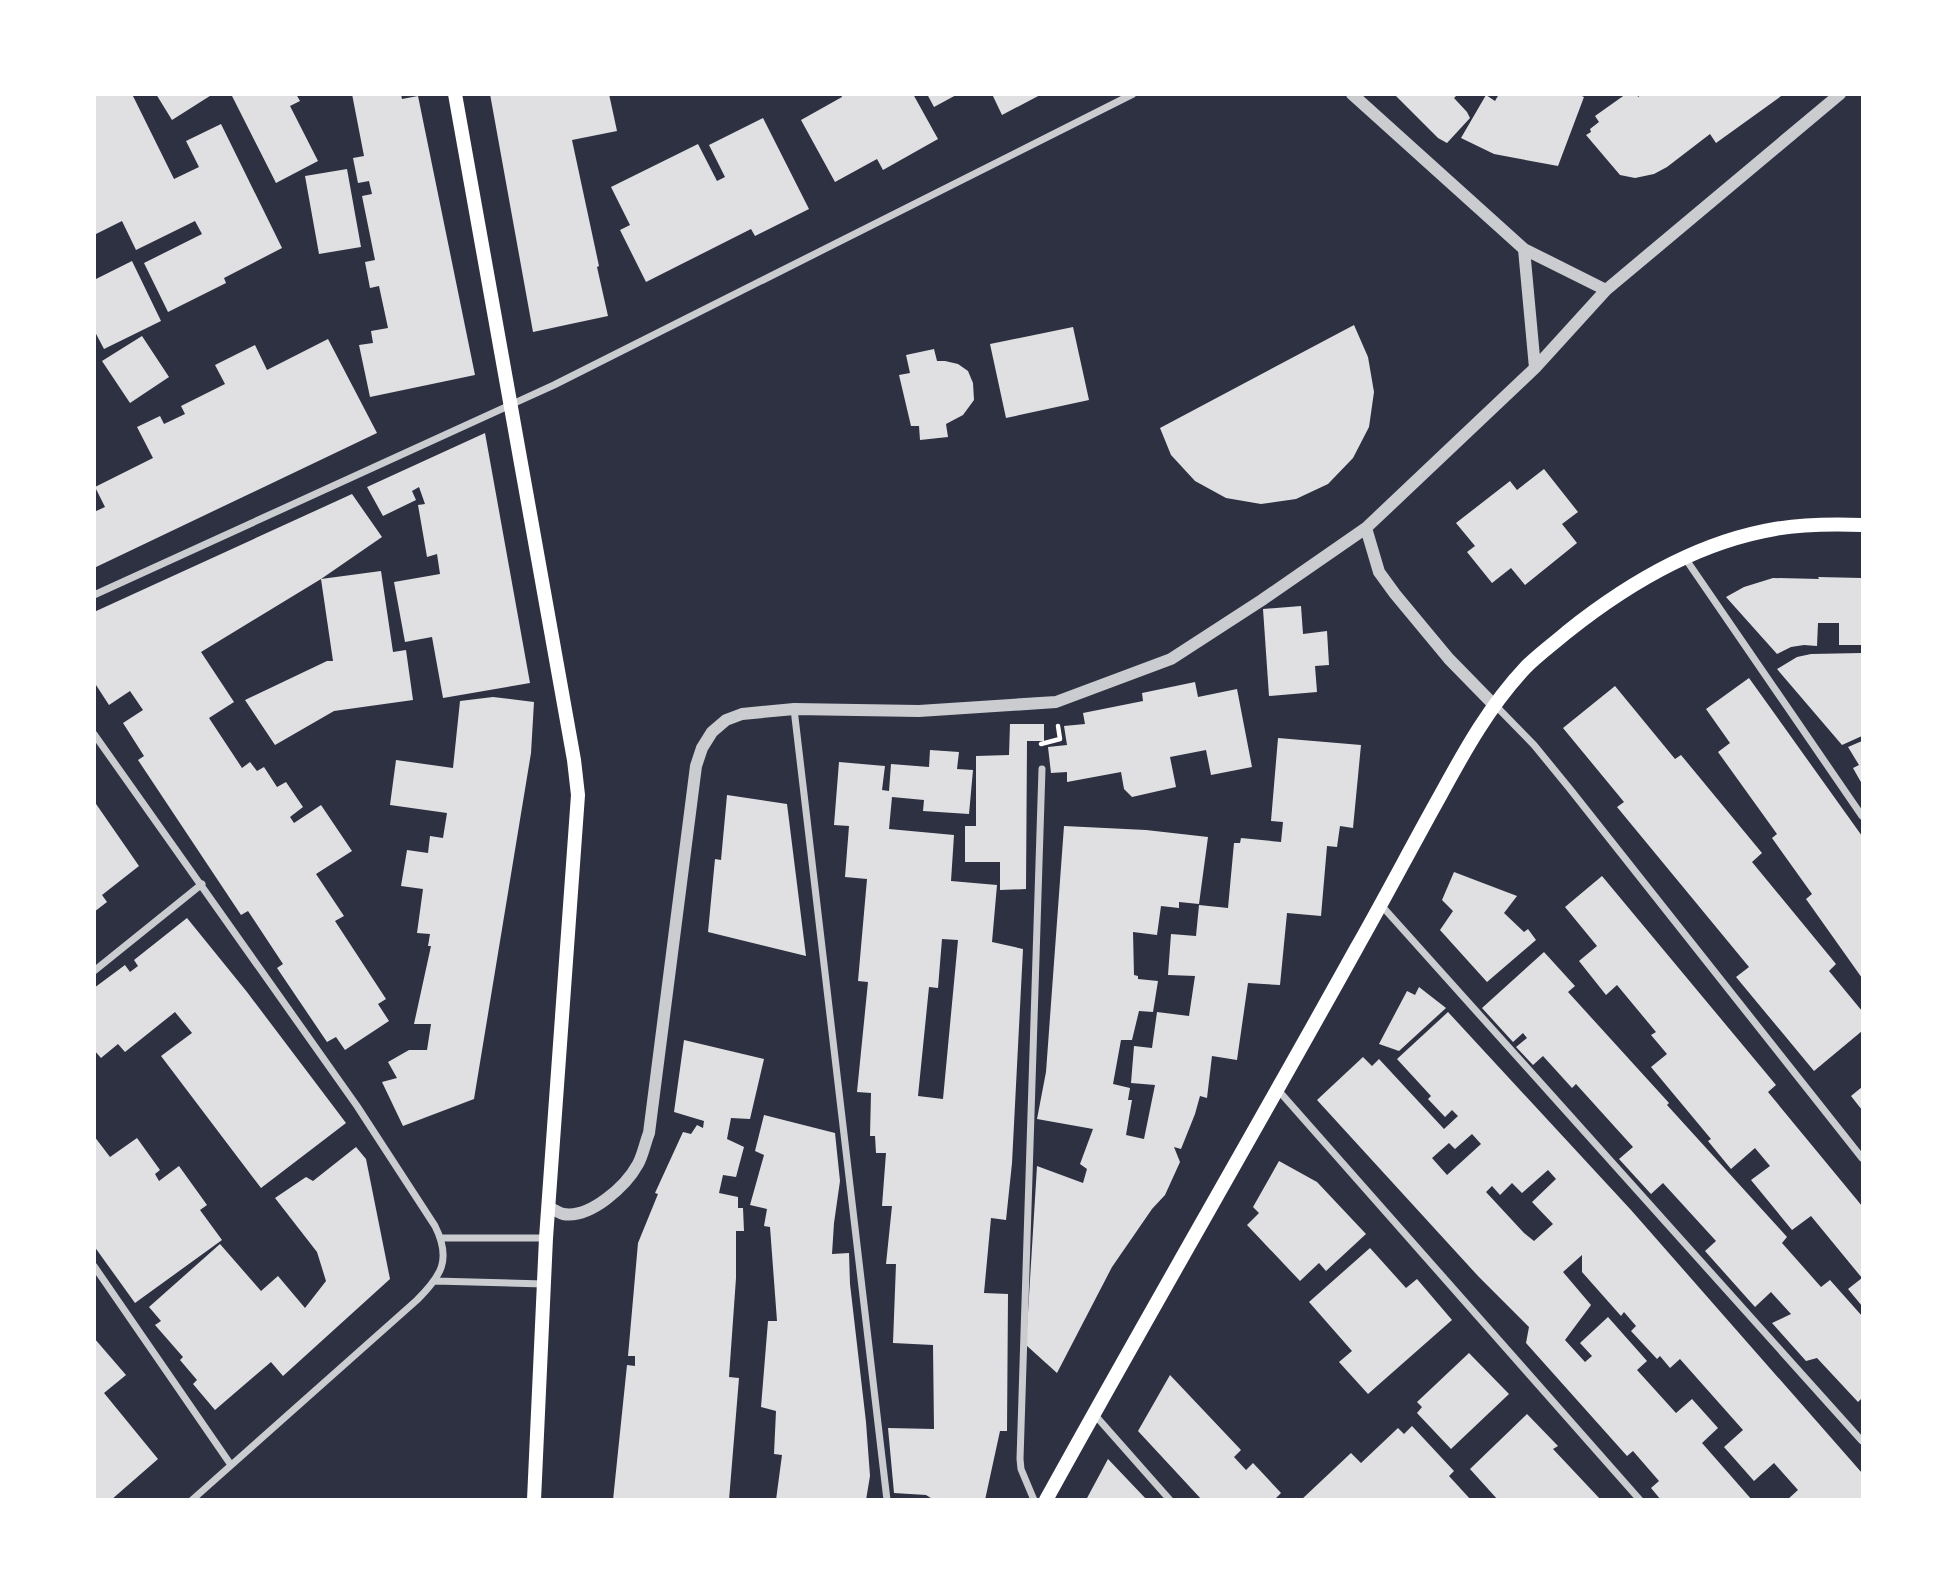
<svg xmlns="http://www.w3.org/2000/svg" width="1957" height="1594" font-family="'Times New Roman',serif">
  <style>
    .building { fill: #e0e0e3; fill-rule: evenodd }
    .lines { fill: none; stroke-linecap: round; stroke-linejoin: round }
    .path { stroke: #fff; stroke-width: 4.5 }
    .minor { stroke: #caccd0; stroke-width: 7 }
    .tertiary { stroke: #caccd0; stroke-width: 12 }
    .secondary { stroke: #fff; stroke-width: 14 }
  </style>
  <rect width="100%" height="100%" fill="#2d3142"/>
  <!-- building -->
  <path class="building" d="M94 94H132L174 179 199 167 186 141 221 124 282 248 224 278 226 283 168 312 144 263 202 234 195 221 136 250 122 221 94 235Z
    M156 94H213L172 120Z
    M231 94H296L300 101 290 106 318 161 276 183Z
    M352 94H401L402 99 418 96 475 375 370 397 359 345 373 343 371 331 388 328 379 286 370 288 365 262 375 260 362 196 372 194 369 181 358 183 353 158 364 156Z
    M490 94H609L617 131 572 140 599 266 597 267 608 316 533 332Z
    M841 94H913L938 139 883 170 877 159 835 182 801 120 842 97Z
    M927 94H958L934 107Z
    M992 94H1042L1002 115Z
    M1398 94H1458L1454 98 1467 112 1470 118 1447 143 1438 138 1396 96Z
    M1499 94H1577L1584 97 1558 166 1494 154 1461 138 1486 95 1495 101Z
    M1626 94H1637L1638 97 1642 94H1784L1716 143 1710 134 1667 167 1654 174 1635 178 1620 175 1586 135 1591 132 1590 129 1599 122 1595 116Z
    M763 118 809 209 755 236 751 229 646 282 620 230 630 225 611 187 698 144 717 181 725 177 709 145Z
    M347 169 361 247 319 254 305 176Z
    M132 261 161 321 104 349 94 330V280Z
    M1354 325 1368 357 1374 392 1369 427 1353 458 1328 484 1296 499 1261 504 1226 498 1195 481 1171 455 1160 428Z
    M1073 327 1089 400 1006 418 990 344Z
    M142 336 169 377 130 403 102 361Z
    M328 339 377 433 94 568V512L105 507 95 487 153 458 137 427 160 416 164 424 185 414 181 406 225 384 215 365 255 345 267 370Z
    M934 349 937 361H945L958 364 968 371 973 383 974 400 963 415 946 424 948 437 920 440 919 426H911L899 375 910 373 906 355Z
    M485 433 530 683 443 698 432 637 405 642 394 582 440 574 437 554 427 557 418 505 425 504 419 487 412 491 416 500 383 516 367 487Z
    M1544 469 1578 512 1562 524 1577 543 1525 585 1511 568 1492 583 1467 552 1475 546 1456 523 1510 481 1517 490Z
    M352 494 382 537 321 579 201 652 234 702 209 718 242 768 250 762 257 771 264 767 277 787 286 782 303 807 290 817 294 823 321 805 352 851 316 874 344 916 335 921 386 999 378 1004 389 1021 345 1050 336 1037 327 1042 277 968 283 964 248 911 241 915 138 760 144 756 123 723 143 710 130 691 109 705 96 685 94 687V612Z
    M381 571 393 652 406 650 413 700 334 711 275 745 245 700 327 661H333L321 579Z
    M1818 577 1862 578V645H1839V623H1818L1817 646 1804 645 1791 647 1777 654 1726 597 1744 587 1773 578 1819 579Z
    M1301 606 1303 634 1327 631 1329 665 1315 666 1317 692 1269 696 1263 609Z
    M1862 653V736L1842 745 1777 669 1797 657 1811 654Z
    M1749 678 1862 836V978L1806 899 1812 894 1772 838 1777 834 1718 752 1730 743 1706 709Z
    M1195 682 1198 697 1237 689 1252 767 1211 775 1206 750 1170 757 1176 787 1132 797 1124 789 1121 772 1067 782V772L1051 773 1048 747 1067 745 1064 726 1085 724 1083 713 1143 701 1142 693Z
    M1615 686 1675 759 1681 755 1762 853 1752 862 1836 964 1829 971 1862 1011V1031L1814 1071 1736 977 1749 967 1617 807 1624 802 1563 728Z
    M493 697 534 702 531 753 474 1099 403 1126 382 1082 397 1078 388 1062 409 1050H427L431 1024H414L431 946H428L430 934 417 933 423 889 401 886 407 850 428 853 430 836 443 838 447 813 390 805 396 760 453 768 460 701Z
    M1010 724H1044V741H1027L1026 889 1000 890V862H965V826H976V756L1009 755Z
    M1278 738 1361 745 1353 828 1340 826 1337 847 1327 846 1321 916 1287 913 1280 985 1248 983 1237 1060 1212 1056 1207 1098 1200 1096 1195 1114 1181 1149 1174 1147 1180 1162 1165 1195 1152 1209 1112 1267 1057 1373 1026 1345 1037 1166 1083 1183 1087 1169 1080 1164 1093 1129 1037 1119 1046 1072 1064 826 1146 830 1208 837 1199 904 1179 902V908L1161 906 1157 935 1133 932 1134 975 1138 976V979L1158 981 1153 1012 1139 1011 1132 1040H1121L1113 1084 1130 1088 1128 1100H1132L1126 1135 1144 1139 1155 1085 1131 1083 1134 1046 1152 1048 1157 1012 1189 1016 1195 976 1168 975 1171 934 1196 936 1199 905 1228 908 1234 843H1240L1241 838 1281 842 1283 822 1271 821Z
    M1862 741V784L1853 768 1859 765 1848 747Z
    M930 750 959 752 957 769 973 770 969 814 923 811 924 800 892 797 889 829 954 835 951 881 997 885 992 942 1023 949 1012 1163 1006 1220 991 1218 984 1293 1008 1294 1007 1431H1000L985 1500H934L926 1495 894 1493 888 1428 934 1429 933 1345 893 1343 896 1264H886L892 1206H882L886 1153H876L875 1136H870L871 1093 857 1092 868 982 858 981 867 879 845 877 849 826 834 825 839 762 885 766 882 790 889 791 891 764 929 767ZM942 939 958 940 943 1099 918 1096 929 987 938 988Z
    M727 795 787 804 806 956 708 932 715 859 721 860Z
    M94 801 139 866 102 895 107 902 94 912Z
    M1454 872 1517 896 1504 913 1524 932 1528 929 1536 940 1487 982 1440 930 1453 911 1442 900Z
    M1602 876 1776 1085 1768 1092 1862 1206V1306L1848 1289 1862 1278 1811 1216 1792 1230 1751 1180 1770 1166 1755 1148 1731 1169 1708 1141 1711 1139 1651 1067 1667 1054 1651 1035 1656 1032 1617 985 1606 995 1579 961 1597 946 1565 907Z
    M187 918 247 992 346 1123 261 1188 161 1056 192 1033 175 1012 125 1052 118 1044 101 1058 94 1050V988L125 965 130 972 138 966 134 960Z
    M1544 952 1575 986 1568 992 1669 1103 1667 1105 1787 1237 1782 1243 1821 1287 1830 1280 1862 1316V1398L1858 1402 1817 1358 1806 1361 1772 1323 1791 1314 1771 1292 1755 1307 1705 1251 1716 1241 1663 1183 1651 1194 1619 1159 1633 1147 1576 1084 1572 1088 1543 1056 1533 1065 1516 1047 1527 1038 1523 1033 1513 1042 1482 1008Z
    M1419 987 1446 1008 1399 1051 1379 1044 1407 991 1415 995Z
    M1448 1012 1631 1210 1862 1473V1500H1787L1798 1490 1774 1463 1754 1481 1724 1447 1743 1430 1680 1359 1670 1368 1660 1356 1657 1359 1631 1331 1636 1326 1624 1312 1621 1316 1582 1272V1255L1563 1272 1591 1305 1565 1340 1585 1362 1592 1356 1580 1343 1608 1317 1647 1361 1637 1370 1676 1413 1692 1399 1718 1428 1702 1443 1752 1500H1661L1651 1488 1659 1481 1633 1451 1627 1456 1526 1343 1529 1327 1478 1276 1317 1100 1363 1057 1372 1066 1379 1059 1444 1129 1458 1116 1452 1110 1445 1117 1428 1099 1431 1096 1397 1059ZM1472 1134 1481 1144 1447 1175 1432 1158 1449 1143 1455 1149ZM1548 1170 1556 1179 1532 1202 1553 1224 1534 1241 1524 1233 1486 1192 1492 1186 1500 1195 1512 1183 1522 1193Z
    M684 1040 764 1059 750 1119 731 1118 727 1139 744 1147 736 1177 723 1175 719 1193 738 1197V1208H743L744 1231H736V1278L729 1377 739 1378 729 1500H613L627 1365 635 1366V1356H628L638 1243 658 1194 655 1193 683 1132 691 1134 697 1125 703 1128 704 1121 674 1112Z
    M1862 1087V1110L1851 1096Z
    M764 1115 835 1133 840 1181 834 1223 832 1254 849 1253 850 1284 866 1422 870 1476 866 1500H776L782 1455 774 1454 776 1411 761 1407 768 1321H777L770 1227 764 1226 767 1209 750 1205 764 1155 755 1151Z
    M94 1136 110 1157 137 1138 160 1170 155 1174 159 1181 179 1166 207 1205 200 1210 222 1240 135 1303 94 1246Z
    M356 1147 366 1159 390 1279 283 1376 271 1362 215 1410 193 1384 197 1380 180 1360 183 1357 155 1325 161 1321 149 1307 220 1244 261 1291 278 1276 305 1308 326 1281 317 1252 275 1198 306 1177 313 1181Z
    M1279 1161 1317 1182 1366 1234 1326 1271 1319 1263 1300 1281 1247 1225 1259 1213 1253 1207Z
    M1370 1248 1406 1288 1417 1279 1452 1320 1368 1394 1339 1362 1352 1351 1309 1302Z
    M94 1338 126 1375 104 1393 158 1459 111 1500H94Z
    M1469 1353 1509 1394 1451 1449 1417 1413 1422 1407 1417 1402Z
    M1170 1375 1241 1450 1234 1457 1246 1470 1253 1463 1281 1493 1274 1500H1202L1138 1431Z
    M1527 1414 1558 1446 1553 1449 1601 1500H1498L1470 1469Z
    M1412 1426 1454 1471 1449 1476 1471 1500H1301L1351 1453 1361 1463 1398 1428 1404 1434Z
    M1108 1459 1147 1500H1086Z"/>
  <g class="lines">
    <!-- path -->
    <path class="path" d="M1041 744 1060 739 1058 726"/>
    <!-- minor -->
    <path class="minor" d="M1685 558 1862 816
      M94 595 554 385 1133 94
      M1495 705 1534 745 1570 789 1862 1158
      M794 709 887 1500
      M94 734 357 1106 435 1226C452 1260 441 1276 417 1300L192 1500
      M1381 905 1862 1441
      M94 971 202 884
      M1278 1090 1640 1500
      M441 1238H546
      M94 1266 231 1465
      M435 1281 544 1284
      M1094 1414 1170 1500
      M1034 1500 1021 1469 1020 1459 1042 769"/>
    <!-- tertiary -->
    <path class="tertiary" d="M1352 94 1524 249 1606 290
      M1524 249 1535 368
      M1494 705 1449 659 1395 594 1379 572 1366 528 1535 368 1606 290 1840 94
      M548 1207C553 1209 559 1213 563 1214 590 1219 626 1186 638 1164 643 1155 645 1143 649 1133L696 766 702 748 712 732 726 720 742 714 794 709 919 711 1056 702 1171 659 1262 600 1366 528"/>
    <!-- secondary -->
    <path class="secondary" d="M455 94 574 760 578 795 546 1238 534 1500
      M1046 1500C1148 1315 1254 1133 1356 949 1385 898 1412 846 1440 796 1465 750 1490 705 1526 667 1538 655 1553 644 1567 632 1627 584 1698 542 1775 529 1804 524 1833 524 1862 525"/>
  </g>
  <!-- border -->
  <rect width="1957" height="1594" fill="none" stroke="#ffffff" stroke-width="192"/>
</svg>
